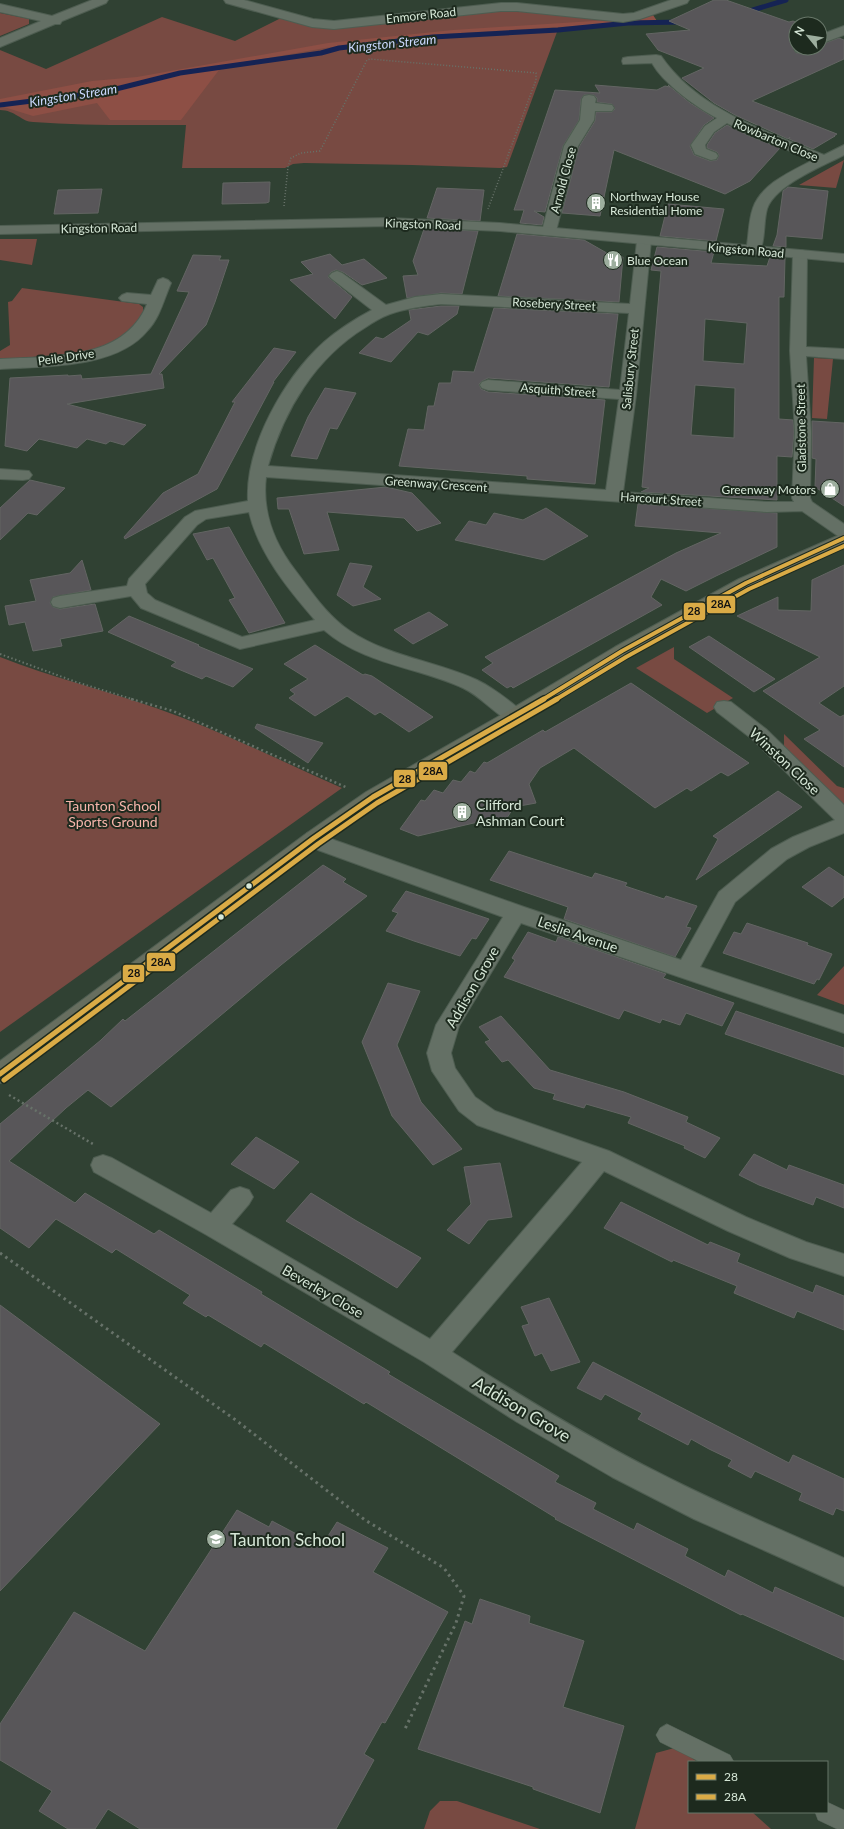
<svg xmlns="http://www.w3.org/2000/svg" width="844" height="1829" font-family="Lato,sans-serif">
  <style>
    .green { fill: #784a42 }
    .forest { fill: #8d4f45 }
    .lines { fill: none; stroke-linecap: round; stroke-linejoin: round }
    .stream { stroke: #152354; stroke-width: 5 }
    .building { fill: #585659; stroke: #636563; fill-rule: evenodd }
    .service-casing { stroke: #4e5d51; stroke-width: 1 }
    .minor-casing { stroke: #4e5d51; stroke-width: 2 }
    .tertiary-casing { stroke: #4e5d51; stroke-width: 2 }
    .primary-casing { stroke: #4e5d51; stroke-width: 2 }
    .path-far3 { stroke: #677269; stroke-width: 1.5; stroke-dasharray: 1 2; stroke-linecap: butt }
    .path-far2 { stroke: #677269; stroke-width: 2; stroke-dasharray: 1.5 2.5; stroke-linecap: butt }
    .path-far1 { stroke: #677269; stroke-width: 2.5; stroke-dasharray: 2 3; stroke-linecap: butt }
    .path { stroke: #677269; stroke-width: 3; stroke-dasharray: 2.5 4; stroke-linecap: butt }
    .service { fill: #647065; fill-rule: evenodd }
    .minor { fill: #647065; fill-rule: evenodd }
    .tertiary { fill: #647065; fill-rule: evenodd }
    .primary { fill: #676e5f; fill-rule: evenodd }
    .bus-1-far1-casing { stroke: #1d2a1e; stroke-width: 6 }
    .bus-1-casing { stroke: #1d2a1e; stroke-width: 8 }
    .bus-2-far1-casing { stroke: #1d2a1e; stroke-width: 6 }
    .bus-2-casing { stroke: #1d2a1e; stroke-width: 8 }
    .bus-1-far1 { stroke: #daab46; stroke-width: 4 }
    .bus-1 { stroke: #daab46; stroke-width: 5 }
    .bus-2-far1 { stroke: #daab46; stroke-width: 4 }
    .bus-2 { stroke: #daab46; stroke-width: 5 }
    .bus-dot { fill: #d7e8d8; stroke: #1d2a1e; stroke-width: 1.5 }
    .labels { text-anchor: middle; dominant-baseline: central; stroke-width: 4; stroke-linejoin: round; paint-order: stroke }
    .far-street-label { font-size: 12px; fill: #d7e8d8; stroke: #1d2a1e }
    .far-poi-label { font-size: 12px; fill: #d7e8d8; stroke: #1d2a1e; text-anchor: start }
    .far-water-label { font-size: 13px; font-style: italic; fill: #cbd9fe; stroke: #1d2a1e }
    .street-label { font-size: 14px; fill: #d7e8d8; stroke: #1d2a1e }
    .poi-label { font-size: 14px; fill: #d7e8d8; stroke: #1d2a1e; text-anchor: start }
    .park-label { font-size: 14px; fill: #f7b5ab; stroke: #1d2a1e }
    .near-street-label { font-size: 17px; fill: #d7e8d8; stroke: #1d2a1e }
    .near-poi-label { font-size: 17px; fill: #d7e8d8; stroke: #1d2a1e; text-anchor: start }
    .line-badge { stroke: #1d2a1e; stroke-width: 1.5 }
    .pale-badge-label { font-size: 11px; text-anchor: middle; font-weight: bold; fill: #111 }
  </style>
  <rect width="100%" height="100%" fill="#304133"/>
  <!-- green -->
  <path class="green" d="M504 9 617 20 624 24 557 32 507 167 500 168 412 165 304 163 293 164 285 168H182L186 125C135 125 84 126 33 122 22 122 15 110 0 110V50L46 69 162 17 235 41 281 18 311 26Z
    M0 13 29 19V24L0 36Z
    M844 160 836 188 799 185Z
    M0 239H37L32 265 0 260Z
    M22 288 139 304 143 307V313L138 324 113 343 86 352 0 360V351L10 345 8 302 12 301Z
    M814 358 833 359 827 419 812 418Z
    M674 647V659L733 698 707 713 636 668Z
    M0 657C51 677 104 690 156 708 219 730 281 761 342 788L0 1032Z
    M784 734 837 786 844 788V805L784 747Z
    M844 966V1005L817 995Z
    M678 1747 697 1762H689V1812H752L771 1829H635L656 1753Z
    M440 1801H457L540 1829H424L430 1811Z"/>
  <!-- forest -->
  <path class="forest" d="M653 15 657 21 428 35 325 48 222 66 181 120H110L97 103 33 116 4 107 0 108V99L92 81 137 77 328 43 453 30 625 19Z"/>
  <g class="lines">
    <!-- stream -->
    <path class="stream" d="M743 13 786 0
      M0 105 104 92 180 73 321 53 339 48 433 37 558 30 628 23 682 22"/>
  </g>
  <!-- building -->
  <path class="building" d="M714 0H726L789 22 793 21 801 24H796V45L793 48 796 53H805L809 48H820V45L839 38 844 40V59L752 101 837 134 834 136H835L813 149 789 139 790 137 788 139 735 115 714 103 682 78 704 68 658 50 646 34 690 30 669 21Z
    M595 85 657 90 665 86 670 87 668 85 690 103 714 118 704 125 690 146 694 155 710 161 717 160 719 155 717 152 707 148V145L715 133 727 125 749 136 780 148 750 181 725 194 614 150 600 216 562 213 579 147 595 121 596 112H612L615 109 612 104 597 102V98L594 95H584L581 99 579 120 563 146 545 212 534 211 544 217 542 225 520 223 524 210H514L555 90 600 93Z
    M270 182 269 202 266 203 222 204 223 183Z
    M788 187 828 191 822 239 786 236V247L773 246 777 235 783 191Z
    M437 188 484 190 480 221 427 218Z
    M102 189 98 213 54 214 58 190Z
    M668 204 724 209 716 241 660 236Z
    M424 229 478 231 462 294 441 293 407 298 403 276 418 275 413 261Z
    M517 234 584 240 612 256 623 257 619 302 498 296Z
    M657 247 714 252 711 263 767 266 770 257 785 258 784 297H779V419L793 420 794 432 792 457 777 456V500L641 492 649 488 642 487 661 271 651 270ZM705 319 747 323 744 364 703 361ZM695 385 735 388 734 438 691 435Z
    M330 254 342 265 364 259 387 278 362 285 343 272 336 270 331 272 328 277 352 297 335 319 290 280 313 274 301 262Z
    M193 255 221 256 219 260H229L215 302 206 325 159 374H162L164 388 67 404 146 425 124 445 110 441 106 444 87 439 77 448 39 439 27 451 5 446 10 378 68 375V376L81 375 82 379 151 374 189 292 177 291Z
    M441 306H459L457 314 428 335 418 332 391 362 359 353 376 337 383 339 411 320 409 310Z
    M494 308 618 314 609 387 488 378 482 381 479 384 481 389 488 392 605 400 595 484 527 479V476L399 466 408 429 424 430 428 406H434L439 383H451L453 371 474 372Z
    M274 348 296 352 273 382H274L217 489 125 539 124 537 163 493 198 474 235 402H232Z
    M325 388 356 393 337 429 330 428 317 459 291 456 308 417Z
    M812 421 844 423V506L815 487 816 459 812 458Z
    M30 480 65 488 37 515 28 513 0 540V508Z
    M386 487 412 493 441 523 417 531 404 518 327 512 339 550 304 554 289 509H278L277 498Z
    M638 504 777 513V547L716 576 686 591 661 579 651 597 662 605 513 688 511 686 507 688 482 670 493 663 485 657 676 553 721 533 635 526Z
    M546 508 588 536 544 560 455 540 469 521 486 525 494 513 523 520Z
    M229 527 245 556 285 623 249 633 229 600 235 598 213 558 207 560 193 534Z
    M82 560 91 590 53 597 50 603 53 607 60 609 95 604 103 631 60 639 62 646 33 651 25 622 9 625 5 606 36 601 30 580 70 573Z
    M350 563 372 566 363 587 381 599 353 606 337 595Z
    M844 565V686L819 703 840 717 844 715V767L804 739 820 730 763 691 820 657 737 616 778 597V610L811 611 812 580Z
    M429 612 448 625 413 644 394 630Z
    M129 616 199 645 198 646 253 669 233 687 206 676 202 679 171 666 176 662 108 632Z
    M709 636 775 679 754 692 689 647Z
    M315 645 363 675 365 674 372 676 433 717 409 732 380 712 375 715 347 696 315 716 289 698 295 694 290 690 308 679 284 664Z
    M631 683 749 763 728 776 721 772 691 791 687 788 655 808 574 748 540 768 529 784 536 803 514 807 503 824 491 819 418 836 400 829 421 800 425 801 434 790 443 793 453 780 461 782 470 771 475 773 484 762 487 763 543 730 545 732Z
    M257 724 323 743 308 763 255 728Z
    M778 791 802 807 696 880 718 839 713 836Z
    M509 851 592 878 595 873 627 883 625 886 664 899 666 896 697 906 686 927 691 928 675 957 564 919 568 907 490 880Z
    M323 865 346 879 343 882 367 896 281 965 111 1107 88 1090 66 1108 9 1161 75 1203 85 1193 154 1234 159 1230 262 1292 261 1294 390 1372 388 1374 559 1476 555 1482 596 1503 593 1509 634 1530 637 1523 662 1536 688 1549 685 1556 725 1577 728 1570 773 1593 775 1587 844 1618V1660L742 1614 741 1615 555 1519 556 1518 366 1402 364 1404 264 1343 261 1347 208 1315 206 1317 183 1303 190 1295 116 1249 112 1253 56 1219 29 1248 0 1228V1124L101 1040 123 1019 125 1021Z
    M829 867 844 877V897L832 907 802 887Z
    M406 891 489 919 476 939 472 938 460 956 414 941 386 931 398 913 392 911Z
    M747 923 808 943 807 945 832 954 819 980 817 979 814 984 723 953 734 932 741 934Z
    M528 932 556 942 558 937 666 974 663 978 734 1003 722 1026 686 1013 680 1025 662 1019 660 1023 624 1010 619 1019 504 977 515 960 512 958Z
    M388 983 420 991 397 1045 421 1102 462 1149 433 1165 392 1116 362 1042Z
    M736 1011 844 1048V1075L725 1034Z
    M501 1016 550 1070 624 1092 688 1117 686 1122 720 1138 705 1158 684 1148 685 1146 628 1123 631 1117 586 1104 584 1108 553 1099 555 1094 534 1088 508 1060 502 1062 485 1042 490 1040 479 1027Z
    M256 1137 299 1162 274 1189 231 1164Z
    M754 1154 787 1170 789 1165 844 1185V1208L816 1197 813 1205 759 1185 739 1175Z
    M500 1163 512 1217 488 1220 469 1244 447 1230 471 1204 464 1167Z
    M311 1193 355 1220 421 1258 397 1288 351 1260 286 1221Z
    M621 1202 708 1245 710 1242 740 1254 737 1262 813 1293 816 1285 844 1296V1330L797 1311 794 1318 734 1293 737 1286 673 1260 672 1262 604 1228Z
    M549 1298 580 1362 551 1371 542 1353 535 1356 522 1326 529 1324 521 1307Z
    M0 1305 160 1424 0 1591Z
    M593 1362 789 1463 793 1455 844 1479V1511L836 1508 833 1515 799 1500 802 1493 755 1471 751 1478 728 1466 732 1460 709 1449 691 1439 688 1445 638 1419 642 1413 622 1403 605 1394 601 1400 577 1388Z
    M237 1510 269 1527 272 1521 321 1547 337 1522 388 1548 373 1572 448 1612 385 1723 382 1722 364 1754 374 1760 336 1829H140L108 1809 95 1829H68L39 1811 52 1791 0 1760V1724L74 1612 145 1651Z
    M480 1599 530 1616 529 1623 584 1641 563 1707 624 1726 600 1813 533 1789V1787L418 1749 465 1621 472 1624Z"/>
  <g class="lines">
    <defs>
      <path id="service" d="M667 1724 730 1755 734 1762H700L660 1742 656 1735 660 1728Z
        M827 1802 844 1810V1829H837L818 1820 815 1812H827Z"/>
      <path id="minor" d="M92 0H108L106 3 62 21 60 24H55L0 47V38L41 21 0 12V4L52 16Z
        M224 0H244L313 19 334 21 501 3H517L623 14 634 13 671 0H689L687 3 640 19 623 22 517 11H501L334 29 312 27 226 3Z
        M844 26V35L820 44V35Z
        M796 46V48H808C805 53 801 53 796 52L794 49Z
        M656 55 661 56C698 110 766 131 824 155L844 145V155C823 166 775 185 767 209 763 223 766 242 758 254L753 255 748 254 746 251C749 237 748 222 753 208 761 184 792 171 813 160L750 135 727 123 714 132 705 145 706 149 716 153 718 156 716 159 711 160 695 154 691 145 705 126 717 118C697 108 663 83 652 63L623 64 622 61 623 58 628 57Z
        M589 95 594 96 596 99 595 103 612 105 614 108 612 111H595L594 120 578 146 556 231 554 234 549 235 544 234 542 231 564 146 580 120 582 99 584 96Z
        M644 237 649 238 651 241 636 395 623 492 767 502H794L792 498 795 432 790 351 793 254 795 251 800 250 805 251 807 254 806 347 844 349V359L806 356 811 432 810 498 812 502 844 524V537L838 536 802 511 767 512 266 477C262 511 274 543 295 570 311 591 327 616 350 631 389 657 436 661 477 680 494 688 508 700 522 711L525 716 522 721C517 722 512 723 507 720 492 711 480 696 463 688 417 667 363 664 324 630L240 649 141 608 131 596 60 608 53 606 51 602 53 598 60 596 127 586 129 579 185 517 195 511 248 501C245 447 284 378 324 342 338 330 355 319 372 310L332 279 329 276 332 273 337 271 342 273 386 305 415 297 441 294 630 304 637 241 639 238ZM441 304 629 313 620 390 488 380 482 382 480 385 482 388 488 390 619 399 606 490 268 466C284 410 315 358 366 327 373 322 382 317 390 314 407 308 424 306 441 304ZM249 512C258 552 288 589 315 620L242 637 155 600 147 593 145 584 197 525 206 519Z
        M163 278 168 280 171 283C164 299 160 317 148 330 117 369 45 366 0 369V359C52 356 124 361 147 304L122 301 119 298 122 295 127 293 151 295 158 280Z
        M0 469 29 471 32 475 29 479 23 480 0 479Z
        M724 701 731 702 766 729 844 805V833L809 847 787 859 735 902 700 967 844 1015V1033L521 923 459 1026 451 1053 455 1068 475 1097 495 1111 609 1151 746 1217 806 1242 844 1254V1276L790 1258 728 1231 604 1171 570 1213 452 1352C519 1395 587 1437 659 1473 719 1504 782 1530 844 1558V1586L694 1519 612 1477 517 1422 424 1362 205 1234 94 1172 91 1165 94 1158 103 1155 112 1158 211 1213 231 1190 240 1187 249 1190 253 1197 249 1204 232 1224 430 1339 582 1162 477 1125 459 1111 432 1071 427 1053 436 1025 503 917 318 850 307 843 303 838 307 833C318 830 324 834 334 840L524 907 681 960 719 892 771 849 793 837 835 820 752 739 717 712 714 707 717 702Z"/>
      <path id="tertiary" d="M389 218 500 223 844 254V262L500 231 389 226 0 234V226Z"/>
      <path id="primary" d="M844 533V545L753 587 629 655 522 721 380 802 321 843 8 1081 0 1083V1061L307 833 366 792 508 711 615 647 739 579Z"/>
    </defs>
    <!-- service casing -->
    <use href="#service" class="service-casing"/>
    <!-- minor casing -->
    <use href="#minor" class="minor-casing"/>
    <!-- tertiary casing -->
    <use href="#tertiary" class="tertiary-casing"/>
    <!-- primary casing -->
    <use href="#primary" class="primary-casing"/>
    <!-- path-far3 -->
    <path class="path-far3" d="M284 206 288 167 291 158 301 153 320 151 367 60 370 59 536 73V80L488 209"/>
    <!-- path-far2 -->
    <path class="path-far2" d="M0 654 76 682 135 700"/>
    <!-- path-far1 -->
    <path class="path-far1" d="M131 699 173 711 348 788
      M9 1095 93 1144"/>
    <!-- path -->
    <path class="path" d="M0 1253 237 1421 365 1520 444 1568 464 1596 456 1623 404 1731"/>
    <!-- service -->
    <use href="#service" class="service"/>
    <!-- minor -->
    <use href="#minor" class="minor"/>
    <!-- tertiary -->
    <use href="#tertiary" class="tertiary"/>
    <!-- primary -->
    <use href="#primary" class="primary"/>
    <defs>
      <path id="bus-1-far1" d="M542 700 622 651 746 583 844 538"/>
      <path id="bus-1" d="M0 1074 314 838 373 797 544 699"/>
      <path id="bus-2-far1" d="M555 700 626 657 749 589 844 546"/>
      <path id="bus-2" d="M4 1080 318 844 377 803 557 699"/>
    </defs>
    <!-- bus-1-far1 casing -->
    <use href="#bus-1-far1" class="bus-1-far1-casing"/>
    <!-- bus-1 casing -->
    <use href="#bus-1" class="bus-1-casing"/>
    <!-- bus-2-far1 casing -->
    <use href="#bus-2-far1" class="bus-2-far1-casing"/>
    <!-- bus-2 casing -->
    <use href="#bus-2" class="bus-2-casing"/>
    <!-- bus-1-far1 -->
    <use href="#bus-1-far1" class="bus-1-far1"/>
    <!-- bus-1 -->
    <use href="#bus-1" class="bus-1"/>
    <!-- bus-2-far1 -->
    <use href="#bus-2-far1" class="bus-2-far1"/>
    <!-- bus-2 -->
    <use href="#bus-2" class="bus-2"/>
  </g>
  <!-- icons -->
  <defs>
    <symbol id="building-disc" viewBox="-11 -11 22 22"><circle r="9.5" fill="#9dae9e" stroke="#1d2a1e"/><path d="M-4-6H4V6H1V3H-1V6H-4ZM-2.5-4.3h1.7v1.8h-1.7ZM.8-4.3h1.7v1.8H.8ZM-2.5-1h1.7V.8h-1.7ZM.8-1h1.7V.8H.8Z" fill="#fff"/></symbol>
    <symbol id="restaurant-disc" viewBox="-11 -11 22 22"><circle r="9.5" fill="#9dae9e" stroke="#1d2a1e"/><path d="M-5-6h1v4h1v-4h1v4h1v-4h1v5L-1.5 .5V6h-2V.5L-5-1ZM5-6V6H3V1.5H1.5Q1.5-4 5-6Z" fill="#fff"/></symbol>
    <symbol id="shop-disc" viewBox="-11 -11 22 22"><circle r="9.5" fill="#9dae9e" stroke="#1d2a1e"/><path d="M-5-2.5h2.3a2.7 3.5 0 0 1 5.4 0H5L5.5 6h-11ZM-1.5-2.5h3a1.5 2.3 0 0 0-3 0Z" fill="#fff"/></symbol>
    <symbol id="school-disc" viewBox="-11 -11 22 22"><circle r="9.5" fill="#9dae9e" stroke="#1d2a1e"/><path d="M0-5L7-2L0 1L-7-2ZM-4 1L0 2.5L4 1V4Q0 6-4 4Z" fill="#fff"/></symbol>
  </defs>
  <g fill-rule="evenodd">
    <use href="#building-disc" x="585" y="192" width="22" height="22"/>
    <use href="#restaurant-disc" x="602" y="249" width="22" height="22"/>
    <use href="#shop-disc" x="819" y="478" width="22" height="22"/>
    <use href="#building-disc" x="451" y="801" width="22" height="22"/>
    <use href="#school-disc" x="205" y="1528" width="22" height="22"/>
  </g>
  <!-- markers -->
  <g class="bus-dot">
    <circle cx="249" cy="886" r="3.5"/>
    <circle cx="221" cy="917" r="3.5"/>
  </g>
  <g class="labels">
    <!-- far-street labels -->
    <g class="far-street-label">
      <text transform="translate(421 15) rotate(-6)">Enmore Road</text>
      <text transform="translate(776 140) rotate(23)">Rowbarton Close</text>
      <text transform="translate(563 180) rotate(-75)">Arnold Close</text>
      <text transform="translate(423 224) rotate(2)">Kingston Road</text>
      <text transform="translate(99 228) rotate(-1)">Kingston Road</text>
      <text transform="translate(746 250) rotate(5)">Kingston Road</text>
      <text transform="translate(554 304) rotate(3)">Rosebery Street</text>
      <text transform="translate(66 357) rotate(-8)">Peile Drive</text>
      <text transform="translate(630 369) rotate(-84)">Salisbury Street</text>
      <text transform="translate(558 390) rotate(4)">Asquith Street</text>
      <text transform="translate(801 428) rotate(-91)">Gladstone Street</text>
      <text transform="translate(436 484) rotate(4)">Greenway Crescent</text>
      <text transform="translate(661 499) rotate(4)">Harcourt Street</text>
    </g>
    <!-- far-poi labels -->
    <g class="far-poi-label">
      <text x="610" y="196">Northway House<tspan x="610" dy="14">Residential Home</tspan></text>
      <text x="627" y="260">Blue Ocean</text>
      <text x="816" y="489" text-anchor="end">Greenway Motors</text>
    </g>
    <!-- far-water labels -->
    <g class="far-water-label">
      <text transform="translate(392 43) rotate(-6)">Kingston Stream</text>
      <text transform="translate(73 95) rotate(-9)">Kingston Stream</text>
    </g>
    <!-- street labels -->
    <g class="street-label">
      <text transform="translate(785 761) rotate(43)">Winston Close</text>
      <text transform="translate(578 934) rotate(19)">Leslie Avenue</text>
      <text transform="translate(472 987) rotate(-60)">Addison Grove</text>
      <text transform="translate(323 1291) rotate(30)">Beverley Close</text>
    </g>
    <!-- poi labels -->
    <g class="poi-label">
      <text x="476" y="804">Clifford<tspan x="476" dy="16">Ashman Court</tspan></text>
    </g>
    <!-- park labels -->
    <g class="park-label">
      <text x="113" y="805">Taunton School<tspan x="113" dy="16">Sports Ground</tspan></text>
    </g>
    <!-- near-street labels -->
    <g class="near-street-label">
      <text transform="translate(522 1409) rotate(31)">Addison Grove</text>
    </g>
    <!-- near-poi labels -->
    <g class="near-poi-label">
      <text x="230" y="1539">Taunton School</text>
    </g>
  </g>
  <g class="line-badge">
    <rect x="706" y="595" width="30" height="19" rx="4" fill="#daab46"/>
    <rect x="683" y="602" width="23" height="19" rx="4" fill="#daab46"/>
    <rect x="418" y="761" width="30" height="20" rx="4" fill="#daab46"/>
    <rect x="393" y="769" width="23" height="19" rx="4" fill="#daab46"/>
    <rect x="146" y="952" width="30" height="20" rx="4" fill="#daab46"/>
    <rect x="122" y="964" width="23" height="19" rx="4" fill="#daab46"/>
  </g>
  <g class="pale-badge-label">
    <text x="721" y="608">28A</text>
    <text x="694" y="615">28</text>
    <text x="433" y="775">28A</text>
    <text x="405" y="783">28</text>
    <text x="161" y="966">28A</text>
    <text x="134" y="977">28</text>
  </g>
  <!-- legend -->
  <rect x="688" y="1761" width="140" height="52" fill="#1d2a1e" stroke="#677668"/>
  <rect x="696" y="1774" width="20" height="6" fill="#daab46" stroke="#677668"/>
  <text x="724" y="1781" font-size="12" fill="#d7e8d8">28</text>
  <rect x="696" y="1794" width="20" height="6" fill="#daab46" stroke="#677668"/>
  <text x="724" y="1801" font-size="12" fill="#d7e8d8">28A</text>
  <!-- north arrow -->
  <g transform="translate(808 36) rotate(300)"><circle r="19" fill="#1d2a1e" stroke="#677668"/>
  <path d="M0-3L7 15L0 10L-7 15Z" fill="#9dae9e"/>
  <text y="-6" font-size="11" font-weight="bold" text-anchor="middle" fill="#d7e8d8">N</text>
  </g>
</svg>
